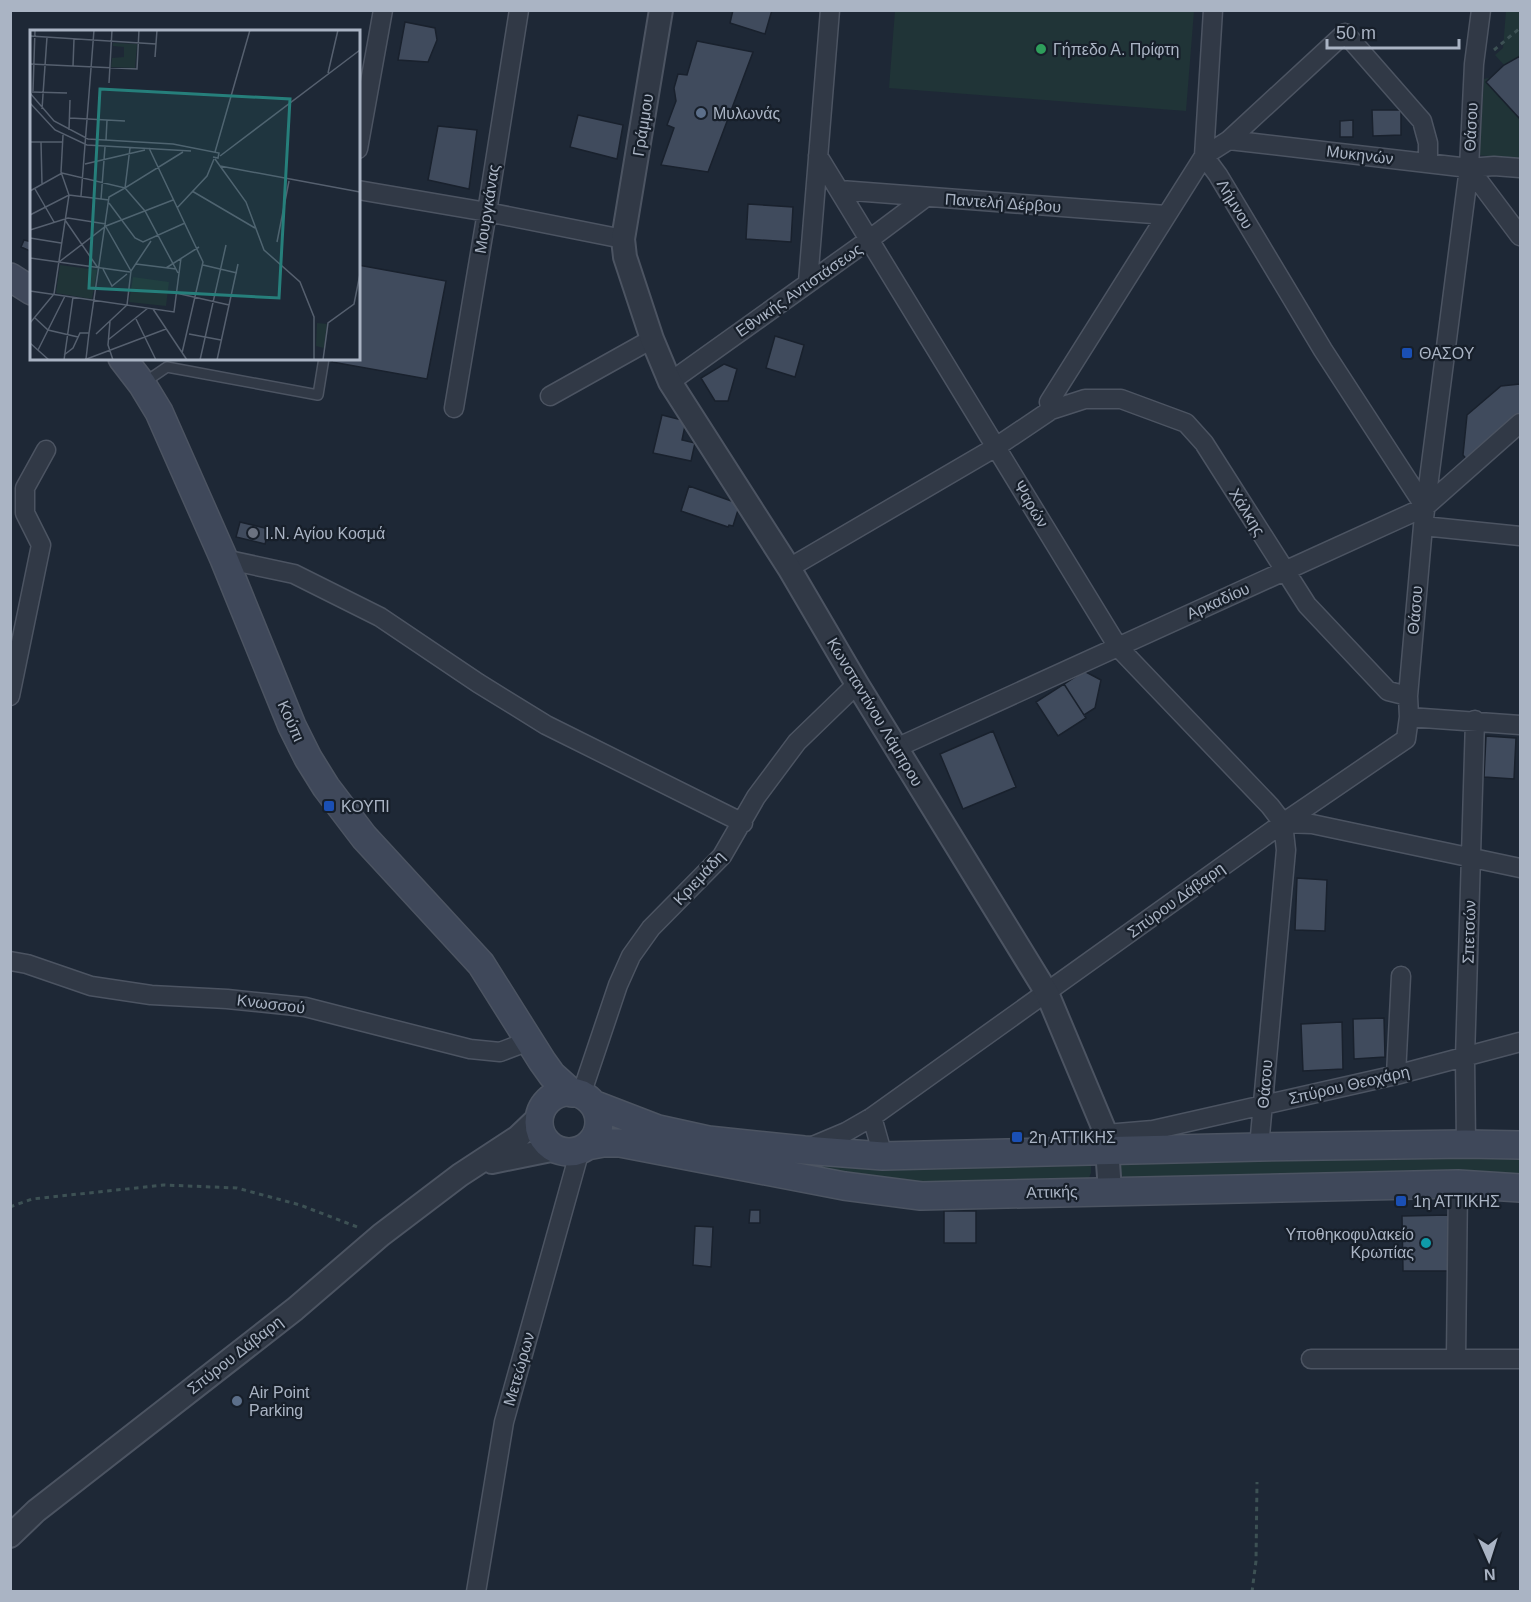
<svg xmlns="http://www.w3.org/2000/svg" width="1531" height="1602" font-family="Arial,sans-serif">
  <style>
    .green { fill: #203437 }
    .building { fill: #404b5d; stroke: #19212d; stroke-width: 1.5 }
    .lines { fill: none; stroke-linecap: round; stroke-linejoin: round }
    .service-casing { stroke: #4c5462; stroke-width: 12 }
    .minor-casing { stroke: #4c5462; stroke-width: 21 }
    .tertiary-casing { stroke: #4c5462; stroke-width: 26 }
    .secondary-casing { stroke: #4c5462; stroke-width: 30 }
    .path { stroke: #3d5154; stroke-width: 3; stroke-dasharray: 4.5 4.5; stroke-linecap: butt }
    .service { stroke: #313946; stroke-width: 9 }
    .minor { stroke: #313946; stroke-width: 18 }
    .tertiary { stroke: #313946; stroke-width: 22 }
    .secondary { stroke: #3f485a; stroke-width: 27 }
    .leisure-dot { fill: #2e9e5b; stroke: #171f2a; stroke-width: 2 }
    .service-dot { fill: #5c6f8a; stroke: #171f2a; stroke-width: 2 }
    .transit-dot { fill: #1a4fb4; stroke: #171f2a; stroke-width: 2 }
    .worship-dot { fill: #6b7280; stroke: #171f2a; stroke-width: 2 }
    .culture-dot { fill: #0f9aa8; stroke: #171f2a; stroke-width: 2 }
    .labels { text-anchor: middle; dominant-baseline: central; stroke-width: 4.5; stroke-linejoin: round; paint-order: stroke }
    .poi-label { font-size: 16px; fill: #aab4c4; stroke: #171f2a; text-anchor: start }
    .street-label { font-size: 16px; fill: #aab4c4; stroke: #171f2a }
    .inset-road { fill: none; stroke: #56606f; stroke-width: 1.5 }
    .view { fill: #267f7b; fill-opacity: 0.15; stroke: #267f7b; stroke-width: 3 }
    .inset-edge { fill: none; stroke: #aab4c4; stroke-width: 3 }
  </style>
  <rect width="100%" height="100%" fill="#1e2836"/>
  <!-- green -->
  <path class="green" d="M895 11H1194L1186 111 889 88Z
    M1506 11H1520V159L1476 155 1481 127 1484 79 1489 78 1504 65 1495 55 1503 48Z
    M613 1121 1091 1162V1173L1088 1180 905 1183 614 1131Z
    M1520 1149V1176L1125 1181 1121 1173V1164Z"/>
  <!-- building -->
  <path class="building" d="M733 10H772L765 34 730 23Z
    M405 22 435 28 437 40 428 62 398 60Z
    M697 41 753 52 708 172 661 165 674 128 667 125 676 101 674 88 678 74 687 75Z
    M1520 56V119L1486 82 1504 65Z
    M1372 110H1401V135L1373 136Z
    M578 115 623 125 617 159 570 147Z
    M1353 120V137H1340V121Z
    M438 126 477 130 469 189 428 180Z
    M748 204 793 207 791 242 746 239Z
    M24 240 32 242 30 251 21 247Z
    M358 265 446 281 427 379 332 362 333 358H358Z
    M775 336 804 345 795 377 766 368Z
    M724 364 737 369 728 401H715L701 378Z
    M1520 384V415L1468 461 1463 455 1467 415 1501 386Z
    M662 415 686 421 682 440 695 443 691 461 653 453Z
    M689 486 737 503 736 506 739 507 733 526 729 525 728 527 681 511Z
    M240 522 269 529 265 544 236 537Z
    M1084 671 1101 680 1095 708 1084 715 1064 684Z
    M1064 684 1086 718 1058 736 1036 702Z
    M993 731 1016 787 963 809 940 754Z
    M1486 736 1516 738 1514 779 1484 777Z
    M1297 878 1327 880 1325 931 1295 930Z
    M1384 1018 1385 1057 1354 1059 1353 1019Z
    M1342 1022 1343 1069 1303 1071 1301 1024Z
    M750 1210H760V1223H749Z
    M944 1211H976V1243H944Z
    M1449 1215 1450 1271H1403L1402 1216Z
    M695 1226 713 1227 711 1267 693 1265Z"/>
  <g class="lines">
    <defs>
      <path id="service" d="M145 382 167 367 318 395 324 358"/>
      <path id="minor" d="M1229 140 1345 33 1422 121 1428 143V163
        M358 149 383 10
        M818 156 1118 647 1270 806 1283 823
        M1204 156 1218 175 1323 350 1425 507
        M1204 156 1213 10
        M1469 168 1520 236
        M358 190 487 212 623 239
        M840 190 1166 215
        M808 282 830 10
        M670 382 870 239 926 197
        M550 396 652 339
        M454 408 487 212 519 10
        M1051 410 1049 402 1204 156 1229 140 1469 168 1494 166 1520 168
        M1423 526 1520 536
        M224 559 294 574 380 617 478 683 546 725 743 823
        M789 568 996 447 1051 410 1085 399H1121L1186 423 1204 443 1307 605 1388 691 1408 696
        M10 696 41 545 25 513V488L46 450
        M1409 717 1520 725
        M896 748 1425 507 1520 423
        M10 961 27 964 91 986 151 995 227 999 305 1007 470 1049 500 1052 529 1041
        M1396 1075 1401 976
        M581 1095 618 985 631 956 651 928 722 856 756 797 797 742 857 684
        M872 1117 883 1156
        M1106 1134 1153 1130 1396 1075 1520 1042
        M1466 1144 1465 1058 1475 720
        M1259 1147 1286 850 1283 823 1406 739 1409 717 1408 696 1423 526 1469 168 1474 64 1481 10
        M808 1148 846 1132 872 1117 1283 823 1312 824 1520 868
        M1456 1358 1458 1184
        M1311 1359H1520
        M476 1592 504 1422 580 1150"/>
      <path id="tertiary" d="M661 10 623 239 625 257 652 339 670 382 789 568 857 684 1047 993 1106 1134 1110 1191
        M492 1162 556 1149
        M10 1536 36 1511 295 1309 381 1235 460 1175 518 1137 539 1117"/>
      <path id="secondary" d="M10 277 32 291
        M122 358 142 384 159 412 224 559 292 726 308 758 326 787 364 837 481 964 542 1061 552 1075 572 1093
        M539 1122a30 30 0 1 1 60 0a30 30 0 1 1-60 0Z
        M593 1104 658 1129 708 1140 804 1150 883 1156 1259 1147 1466 1144 1520 1145
        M587 1146 603 1143H620L844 1186 921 1196 1458 1184 1520 1188"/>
    </defs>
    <!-- service casing -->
    <use href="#service" class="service-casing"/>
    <!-- minor casing -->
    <use href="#minor" class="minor-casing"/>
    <!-- tertiary casing -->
    <use href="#tertiary" class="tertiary-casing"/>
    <!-- secondary casing -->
    <use href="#secondary" class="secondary-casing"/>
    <!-- path -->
    <path class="path" d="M1494 50 1520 28
      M10 1207 32 1199 164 1185 237 1188 300 1205 360 1228
      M1252 1592 1256 1561 1257 1482"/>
    <!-- service -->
    <use href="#service" class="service"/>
    <!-- minor -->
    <use href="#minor" class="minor"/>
    <!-- tertiary -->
    <use href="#tertiary" class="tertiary"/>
    <!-- secondary -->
    <use href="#secondary" class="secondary"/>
  </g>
  <!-- markers -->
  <circle class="leisure-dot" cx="1041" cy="49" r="6"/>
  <g class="service-dot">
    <circle cx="701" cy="113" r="6"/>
    <circle cx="237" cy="1401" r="6"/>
  </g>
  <g class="transit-dot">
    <rect x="1401" y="347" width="12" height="12" rx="3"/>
    <rect x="323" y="800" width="12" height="12" rx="3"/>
    <rect x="1011" y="1131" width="12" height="12" rx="3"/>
    <rect x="1395" y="1195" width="12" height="12" rx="3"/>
  </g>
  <circle class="worship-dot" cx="253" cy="533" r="6"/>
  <circle class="culture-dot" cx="1426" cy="1243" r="6"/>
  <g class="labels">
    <!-- poi labels -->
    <g class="poi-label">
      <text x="1053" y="49">Γήπεδο Α. Πρίφτη</text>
      <text x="713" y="113">Μυλωνάς</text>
      <text x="1419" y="353">ΘΑΣΟΥ</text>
      <text x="265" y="533">Ι.Ν. Αγίου Κοσμά</text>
      <text x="341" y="806">ΚΟΥΠΙ</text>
      <text x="1029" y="1137">2η ΑΤΤΙΚΗΣ</text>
      <text x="1413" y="1201">1η ΑΤΤΙΚΗΣ</text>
      <text x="1414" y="1234" text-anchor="end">Υποθηκοφυλακείο<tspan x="1414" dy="18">Κρωπίας</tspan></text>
      <text x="249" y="1392">Air Point<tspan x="249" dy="18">Parking</tspan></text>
    </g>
    <!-- street labels -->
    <g class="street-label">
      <text transform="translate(643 125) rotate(-81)">Γράμμου</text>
      <text transform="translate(1471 127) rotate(-87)">Θάσου</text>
      <text transform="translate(1360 155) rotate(7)">Μυκηνών</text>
      <text transform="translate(1003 203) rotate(4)">Παντελή Δέρβου</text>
      <text transform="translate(1235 204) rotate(59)">Λήμνου</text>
      <text transform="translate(487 209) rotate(-81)">Μουργκάνας</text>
      <text transform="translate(799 290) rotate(-35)">Εθνικής Αντιστάσεως</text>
      <text transform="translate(1031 504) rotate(59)">Ψαρών</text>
      <text transform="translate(1247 512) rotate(58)">Χάλκης</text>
      <text transform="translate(1218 601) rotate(-24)">Αρκαδίου</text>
      <text transform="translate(1415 610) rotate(-85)">Θάσου</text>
      <text transform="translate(875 712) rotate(59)">Κωνσταντίνου Λάμπρου</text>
      <text transform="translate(291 721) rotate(66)">Κούπι</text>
      <text transform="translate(699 878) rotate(-47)">Κριεμάδη</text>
      <text transform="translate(1176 900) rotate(-36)">Σπύρου Δάβαρη</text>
      <text transform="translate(1469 932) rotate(-88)">Σπετσών</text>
      <text transform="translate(271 1004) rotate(7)">Κνωσσού</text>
      <text transform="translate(1265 1084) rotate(-85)">Θάσου</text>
      <text transform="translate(1349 1085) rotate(-13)">Σπύρου Θεοχάρη</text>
      <text transform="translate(1052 1192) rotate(-1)">Αττικής</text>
      <text transform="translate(235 1355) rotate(-38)">Σπύρου Δάβαρη</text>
      <text transform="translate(519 1369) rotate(-74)">Μετεώρων</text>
    </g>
  </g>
  <!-- overview -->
  <g transform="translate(30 30)">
    <rect width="330" height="330" fill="#1e2836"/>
    <path d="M83 13 107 14 105 38 81 37 82 28 94 27V17L83 16ZM30 235 67 240 62 269 26 263ZM103 247 139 252 136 276 99 272ZM287 293 297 294 294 318 286 316Z" fill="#203437"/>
    <path class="inset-road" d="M0 6 126 14M125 27 127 0M0 34 107 39 109 0M43 36 44 9M298 43 308 0M79 53 82 0M3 61 5 0M2 62 37 63M0 63 24 91 58 109 143 114 189 123 188 128 183 127M0 73 25 100 57 115 161 121M12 79 17 7M40 88 95 91M39 100 40 70M76 110 77 90M0 112H32M11 112 12 154M119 118 173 232 152 323M185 122 220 0M190 126 330 20M185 129 216 172 234 220 270 252 284 287V330M55 134 115 120M190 136 330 162M95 158 115 181 148 243M5 159 24 192M0 161 32 143 95 158 153 122M162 161 225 198M51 166 64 0M71 169 75 117M79 173 105 208 113 212 155 193M147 178 177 146 184 129M0 185 39 165 79 170M35 190 68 238M76 197 101 241M0 200 38 188 76 194M0 208 31 213M247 212 259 151M0 228 100 242M29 232 76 196 143 170M106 234 146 239M173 235 207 243M136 238 169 217M73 239 82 256 97 244M0 261 144 282 151 228M146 263 199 275M123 279 157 330M5 288 18 300 48 307M106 289 126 330M80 291 78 315 83 330M0 293 24 264 39 165 31 142 33 105M66 304 97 275 101 241 121 211M159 304 191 310M78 310 118 278M0 313 19 330M8 320 35 266M34 325 43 318 50 303H59L79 167 95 158 100 118M56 329 59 303M34 330 43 267M54 330 136 299M170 330 196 215M187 330 208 234M293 330 298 293 324 274 330 244"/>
    <path class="view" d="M70 59 260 69 249 268 59 258Z"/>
    <rect width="330" height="330" class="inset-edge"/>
  </g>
  <!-- border -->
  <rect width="1531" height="1602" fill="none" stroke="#aab4c4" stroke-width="24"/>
  <!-- north arrow -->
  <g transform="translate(1489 1560) rotate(177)" stroke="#171f2a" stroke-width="4.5" paint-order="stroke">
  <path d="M0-4.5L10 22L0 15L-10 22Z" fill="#aab4c4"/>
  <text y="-9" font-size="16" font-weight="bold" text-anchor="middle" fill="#aab4c4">N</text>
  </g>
  <!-- scale -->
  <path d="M1327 39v9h132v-9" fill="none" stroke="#aab4c4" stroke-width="3"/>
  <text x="1336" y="39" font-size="18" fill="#aab4c4" stroke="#171f2a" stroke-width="4.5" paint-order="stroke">50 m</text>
</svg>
